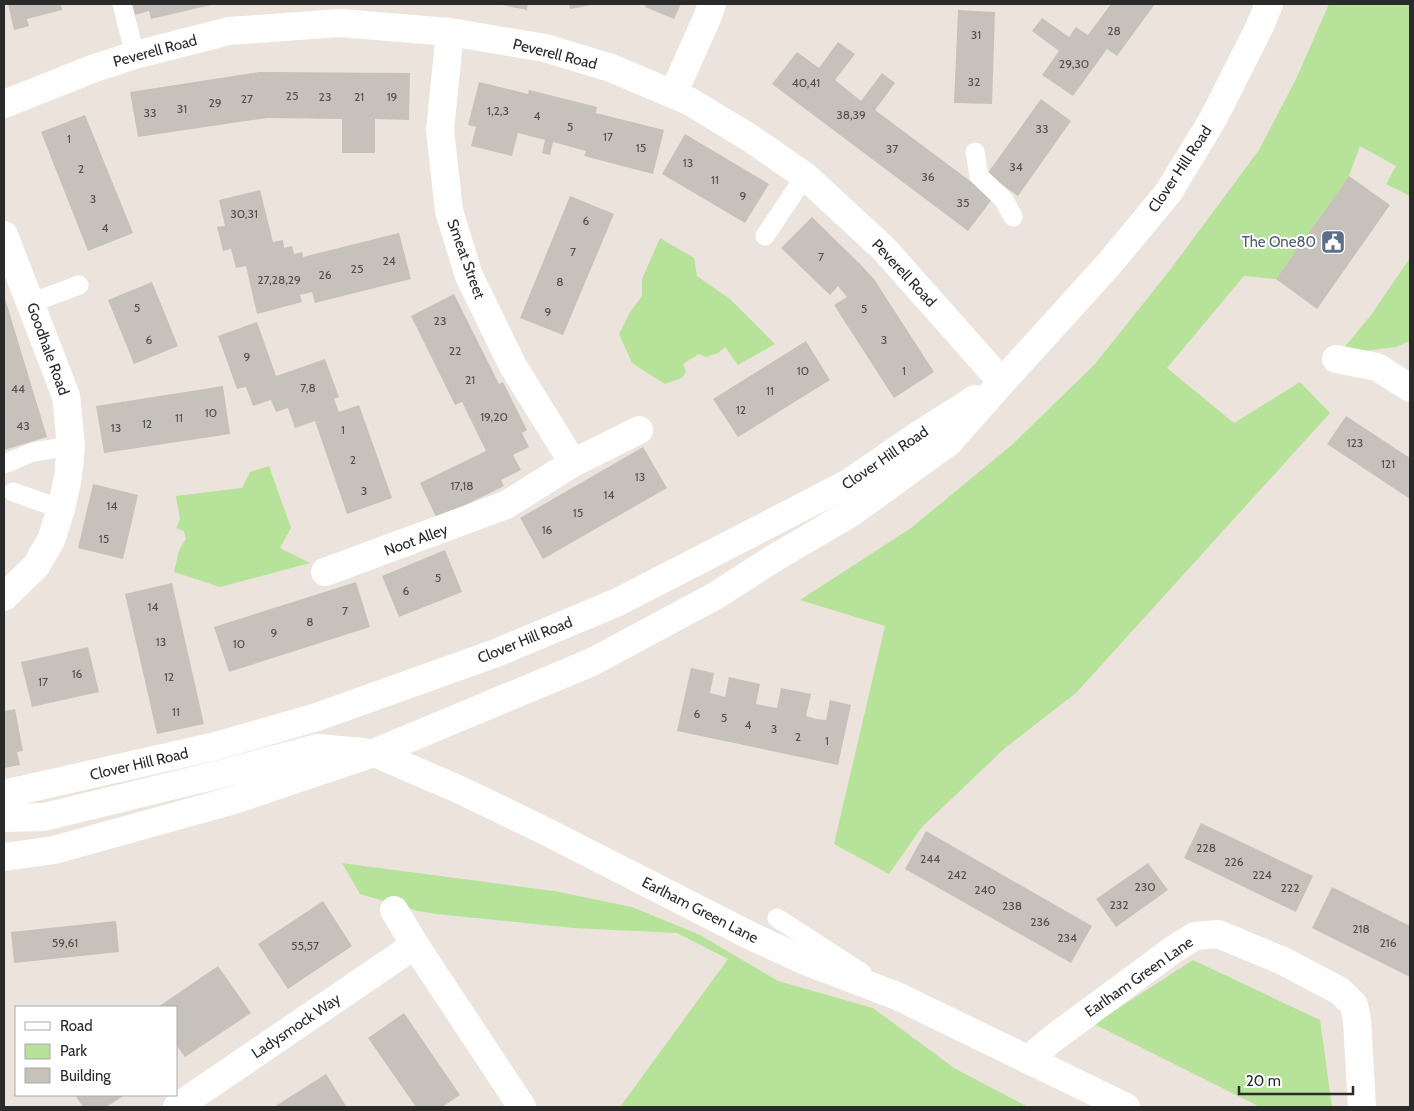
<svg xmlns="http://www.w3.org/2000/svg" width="1414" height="1111" font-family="Cabin,sans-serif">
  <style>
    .green { fill: #b6e299 }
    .building { fill: #c7c1bb }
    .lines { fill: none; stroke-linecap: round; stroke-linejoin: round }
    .service { stroke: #fff; stroke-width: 19 }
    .minor { stroke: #fff; stroke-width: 28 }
    .tertiary { stroke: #fff; stroke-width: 28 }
    .labels { text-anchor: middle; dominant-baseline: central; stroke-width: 4; stroke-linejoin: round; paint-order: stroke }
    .number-label { font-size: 12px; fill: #51504e }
    .street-label { font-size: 15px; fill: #2a2a2a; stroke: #fff }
    .service-label { font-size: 15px; fill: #4e5e75; stroke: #fff; text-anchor: end }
  </style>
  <rect width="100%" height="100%" fill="#ece4dc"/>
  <!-- green -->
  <path class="green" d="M1329 4H1410V196L1386 184 1396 166 1360 146 1349 176 1276 279 1244 276 1167 368 1234 423 1300 382 1330 413 1076 693 1005 748 922 827 889 874 834 844 885 626 800 600 911 528 1013 444 1095 364 1170 270 1259 150 1296 79Z
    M660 238 694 258 697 276 731 300 775 344 738 365 725 347 718 353 706 357 699 354 683 364 686 372 682 378 665 384 632 363 619 334 630 312 642 296V279Z
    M1410 258V341L1396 347 1339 354 1371 315Z
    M269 466 291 528 280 548 310 563 220 587 174 572 179 550 186 539 184 531 176 528 180 519 176 496 242 488 250 472Z
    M342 863 554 891 632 907 700 935 778 981 873 1008 954 1068 1028 1107H620L728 959 677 933 574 928 436 914 418 911 360 894Z
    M1193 960 1320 1020 1332 1107H1260L1094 1024Z"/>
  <!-- building -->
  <path class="building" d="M8 4H61L62 10 27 19 29 26 14 30Z
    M132 4H211V5L151 19 149 11 135 15Z
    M497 4H528L527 10Z
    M569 4H591V5L570 9Z
    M646 4H681L674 19 645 7Z
    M1111 4H1155L1117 56 1107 49 1073 96 1042 75 1059 51 1032 31 1042 18 1069 37 1076 27 1088 35Z
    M958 10 995 12 992 104 954 103Z
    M838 42 855 54 835 80 861 101 882 73 895 83 875 110 993 198 968 231 772 84 797 52 819 68Z
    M259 72 410 73 409 120 375 119V153H342V119L267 118 138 137 130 92Z
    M479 82 528 94 529 90 597 107 596 113 664 130 653 174 584 156 586 151 553 142 550 155 542 153 545 140 518 133 512 156 471 146 476 127 468 125Z
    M1041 99 1071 121 1018 196 987 174Z
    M85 115 133 233 88 251 41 132Z
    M685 134 769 184 745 223 662 174Z
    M1349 176 1390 205 1317 309 1276 279Z
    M260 190 273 242 283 240 284 248 292 246 294 254 302 252 303 257 399 233 411 279 315 303 312 292 300 295 302 302 257 314 246 266 236 268 231 249 223 251 217 227 225 226 219 200Z
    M570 196 614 214 563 335 520 318Z
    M812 217 860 264 874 279 934 372 894 398 834 305 847 297 838 286 830 295 781 248Z
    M152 282 178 346 134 364 108 300Z
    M454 294 499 384 503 382 527 430 522 433 529 447 513 455 521 470 501 480 504 486 437 519 420 483 486 451 462 402 455 405 411 316Z
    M4 295 47 437 4 450Z
    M257 322 276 376 325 359 339 397 334 399 339 412 359 405 392 498 347 514 315 421 295 428 288 408 276 412 271 400 253 406 246 387 237 389 218 336Z
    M806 341 830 380 738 437 713 399Z
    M223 386 230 434 104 453 96 406Z
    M1346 416 1410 458V499L1327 444Z
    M643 447 667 488 543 559 520 518Z
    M93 484 138 495 123 559 78 548Z
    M445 550 462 592 399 617 382 576Z
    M356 582 370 627 229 672 214 627Z
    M172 583 204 724 157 734 125 594Z
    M88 647 99 692 32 707 21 662Z
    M691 668 714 673 710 693 725 697 729 677 760 684 756 704 777 708 781 688 811 694 806 716 816 719 826 720 830 700 851 705 838 765 677 731Z
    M15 709 23 751 17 752 20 765 4 768V711Z
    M1201 823 1313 876 1296 912 1184 858Z
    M926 831 1092 926 1071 963 905 869Z
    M1148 863 1168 890 1116 927 1096 899Z
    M1332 887 1410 926V977L1312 928Z
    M323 901 352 946 288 989 258 944Z
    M116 921 119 952 14 963 11 932Z
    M218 966 251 1013 185 1057 176 1045V1007H158Z
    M404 1013 460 1095 442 1107H416L368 1038Z
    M326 1074 346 1106 344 1107H274Z
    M75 1095H125L106 1107H83Z"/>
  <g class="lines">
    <!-- service -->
    <path class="service" d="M122 4 135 55
      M975 152 979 176 1004 200 1013 217
      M765 236 805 176
      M31 303 79 285
      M4 464 33 452 71 446
      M13 492 61 509
      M777 918 862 973"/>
    <!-- minor -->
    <path class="minor" d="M450 32 440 130 449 211 469 276 513 366 573 463 639 430
      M673 94 707 18 712 4
      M4 104 92 69 135 55 229 31 340 23 450 32 545 48 611 68 689 101 750 138 805 176 884 249 1002 382
      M4 235 66 396 71 446 68 477 61 509 51 540 36 566 4 597
      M1336 359 1377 367 1410 388
      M325 572 506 505 573 463
      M4 794 216 746 317 717 496 653 618 602 847 484 917 436 975 399
      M4 818 44 817 225 773 317 748 363 752
      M4 857 54 850 234 800 374 753 592 662 715 596 776 557 851 513 949 442 1002 382 1109 264 1168 193 1213 119 1259 28 1269 4
      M394 910 415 945 522 1107
      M1028 1060 1051 1040 1174 949 1195 936 1218 934 1283 961 1340 991 1354 1005 1357 1020 1362 1107
      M177 1107 415 945"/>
    <!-- tertiary -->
    <path class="tertiary" d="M374 753 458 789 541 829 753 937 805 961 897 996 1126 1107"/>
  </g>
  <!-- icons -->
  <defs>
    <symbol id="civic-square" viewBox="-11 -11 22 22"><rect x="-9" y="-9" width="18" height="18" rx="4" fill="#5c6f8a" stroke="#fff"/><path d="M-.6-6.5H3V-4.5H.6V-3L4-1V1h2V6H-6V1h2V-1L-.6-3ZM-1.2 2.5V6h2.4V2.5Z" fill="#fff"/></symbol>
  </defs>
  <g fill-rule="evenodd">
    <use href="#civic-square" x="1319" y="228" width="28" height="28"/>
  </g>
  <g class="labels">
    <!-- number labels -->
    <g class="number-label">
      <text x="1114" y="30">28</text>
      <text x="976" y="34">31</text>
      <text x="1074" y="63">29,30</text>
      <text x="974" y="81">32</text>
      <text x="806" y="82">40,41</text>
      <text x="292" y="95">25</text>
      <text x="325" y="96">23</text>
      <text x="359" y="96">21</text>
      <text x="392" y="96">19</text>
      <text x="247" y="98">27</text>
      <text x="215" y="102">29</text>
      <text x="182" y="108">31</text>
      <text x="498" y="110">1,2,3</text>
      <text x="150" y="112">33</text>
      <text x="851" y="114">38,39</text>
      <text x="537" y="115">4</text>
      <text x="570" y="126">5</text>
      <text x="1042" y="128">33</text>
      <text x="608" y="136">17</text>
      <text x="69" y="138">1</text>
      <text x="641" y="147">15</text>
      <text x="892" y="148">37</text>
      <text x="688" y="162">13</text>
      <text x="1016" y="166">34</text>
      <text x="81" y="168">2</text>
      <text x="928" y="176">36</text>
      <text x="715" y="179">11</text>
      <text x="743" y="195">9</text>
      <text x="93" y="198">3</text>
      <text x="963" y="202">35</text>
      <text x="244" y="213">30,31</text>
      <text x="586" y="220">6</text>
      <text x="105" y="227">4</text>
      <text x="573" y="251">7</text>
      <text x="821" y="256">7</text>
      <text x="389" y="260">24</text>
      <text x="357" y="268">25</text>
      <text x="325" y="274">26</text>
      <text x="279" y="279">27,28,29</text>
      <text x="560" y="281">8</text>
      <text x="137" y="307">5</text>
      <text x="864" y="308">5</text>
      <text x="548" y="311">9</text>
      <text x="440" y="320">23</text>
      <text x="149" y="339">6</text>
      <text x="884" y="339">3</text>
      <text x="455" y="350">22</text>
      <text x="247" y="356">9</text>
      <text x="803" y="370">10</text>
      <text x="904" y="370">1</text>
      <text x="470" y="379">21</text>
      <text x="308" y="387">7,8</text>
      <text x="18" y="388">44</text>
      <text x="770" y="390">11</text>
      <text x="741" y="409">12</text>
      <text x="211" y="412">10</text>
      <text x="494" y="416">19,20</text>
      <text x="179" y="417">11</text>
      <text x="147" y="423">12</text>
      <text x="23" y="425">43</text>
      <text x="116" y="427">13</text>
      <text x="343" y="429">1</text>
      <text x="1355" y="442">123</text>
      <text x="353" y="459">2</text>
      <text x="1388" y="463">121</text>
      <text x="640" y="476">13</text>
      <text x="462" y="485">17,18</text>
      <text x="364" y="490">3</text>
      <text x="609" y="494">14</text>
      <text x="112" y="505">14</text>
      <text x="578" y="512">15</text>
      <text x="547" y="529">16</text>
      <text x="104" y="538">15</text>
      <text x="438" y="577">5</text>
      <text x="406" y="590">6</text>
      <text x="153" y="606">14</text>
      <text x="345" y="610">7</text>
      <text x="310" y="621">8</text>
      <text x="274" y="632">9</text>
      <text x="161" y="641">13</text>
      <text x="239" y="643">10</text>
      <text x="77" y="673">16</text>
      <text x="169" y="676">12</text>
      <text x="43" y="681">17</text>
      <text x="176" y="711">11</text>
      <text x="697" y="713">6</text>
      <text x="724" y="717">5</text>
      <text x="748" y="724">4</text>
      <text x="774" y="728">3</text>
      <text x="798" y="736">2</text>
      <text x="827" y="740">1</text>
      <text x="1206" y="847">228</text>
      <text x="930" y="858">244</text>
      <text x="1234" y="861">226</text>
      <text x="957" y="874">242</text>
      <text x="1262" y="874">224</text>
      <text x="1145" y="886">230</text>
      <text x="1290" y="887">222</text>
      <text x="985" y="889">240</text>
      <text x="1119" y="904">232</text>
      <text x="1012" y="905">238</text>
      <text x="1040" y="921">236</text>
      <text x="1361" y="928">218</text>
      <text x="1067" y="937">234</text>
      <text x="65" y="942">59,61</text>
      <text x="1388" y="942">216</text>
      <text x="305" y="945">55,57</text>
    </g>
    <!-- street labels -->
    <g class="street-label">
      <text transform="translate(155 51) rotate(-15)">Peverell Road</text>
      <text transform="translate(555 54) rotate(14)">Peverell Road</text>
      <text transform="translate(1180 169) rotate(-56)">Clover Hill Road</text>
      <text transform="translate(466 259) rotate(70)">Smeat Street</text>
      <text transform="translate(904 273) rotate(47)">Peverell Road</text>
      <text transform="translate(48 349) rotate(70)">Goodhale Road</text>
      <text transform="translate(885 458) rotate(-34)">Clover Hill Road</text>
      <text transform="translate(416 540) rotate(-20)">Noot Alley</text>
      <text transform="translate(525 640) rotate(-22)">Clover Hill Road</text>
      <text transform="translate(139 764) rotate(-13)">Clover Hill Road</text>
      <text transform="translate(700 910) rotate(27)">Earlham Green Lane</text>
      <text transform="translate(1139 977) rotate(-35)">Earlham Green Lane</text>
      <text transform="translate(296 1026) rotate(-34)">Ladysmock Way</text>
    </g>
    <!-- service labels -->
    <g class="service-label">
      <text x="1316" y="242">The One80</text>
    </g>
  </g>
  <!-- border -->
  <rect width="1414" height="1111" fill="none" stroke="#2a2a2a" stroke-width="10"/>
  <!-- legend -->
  <rect x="15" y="1006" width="162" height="90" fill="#ffffff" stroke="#aaaaaa"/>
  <rect x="25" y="1022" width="25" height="8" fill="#ffffff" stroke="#aaaaaa"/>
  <text x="60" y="1031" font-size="15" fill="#2a2a2a">Road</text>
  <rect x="25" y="1044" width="25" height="15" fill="#b6e299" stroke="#aaaaaa"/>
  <text x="60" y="1056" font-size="15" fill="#2a2a2a">Park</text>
  <rect x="25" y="1068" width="25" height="15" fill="#c7c1bb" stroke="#aaaaaa"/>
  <text x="60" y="1081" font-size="15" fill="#2a2a2a">Building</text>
  <!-- scale -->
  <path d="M1239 1086v8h114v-8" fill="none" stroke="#2a2a2a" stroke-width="2.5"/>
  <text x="1246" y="1086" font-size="15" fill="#2a2a2a" stroke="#ffffff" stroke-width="4" paint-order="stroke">20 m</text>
</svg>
